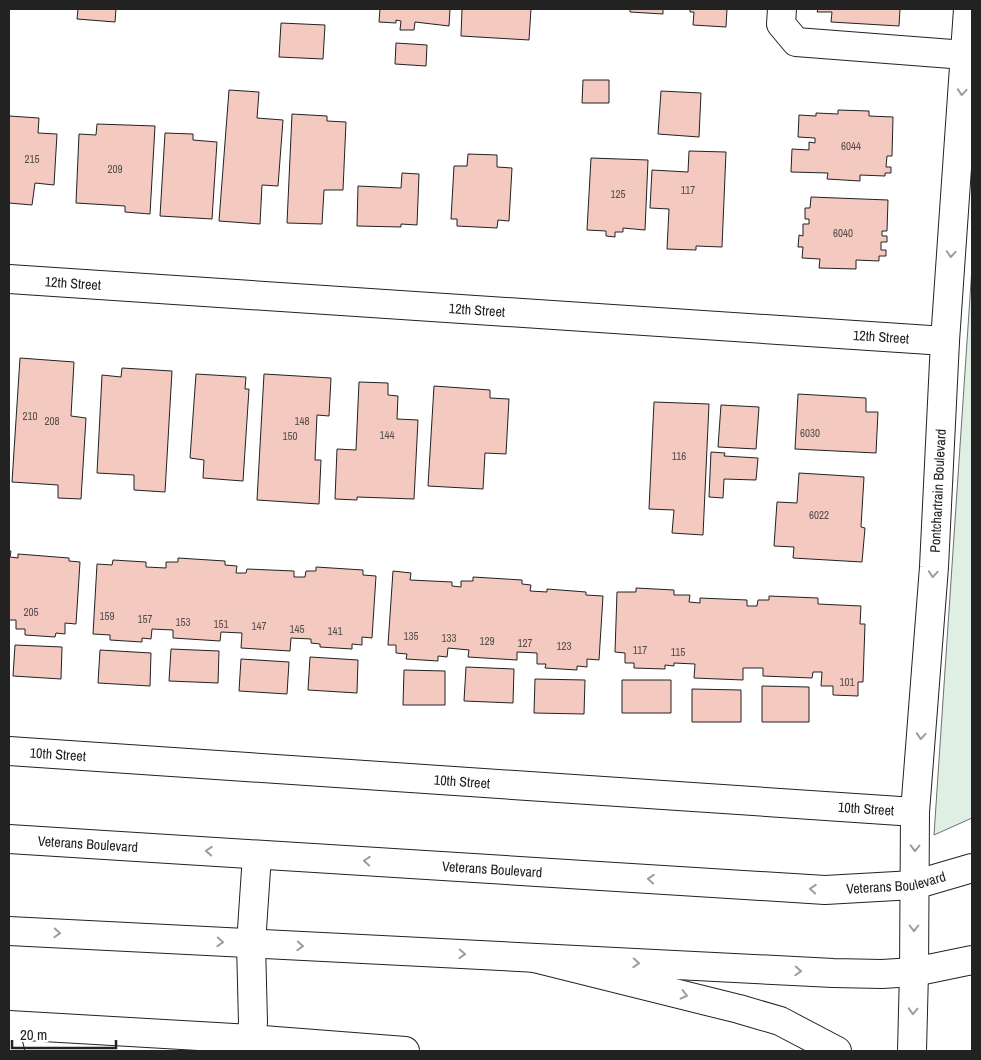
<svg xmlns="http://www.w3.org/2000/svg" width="981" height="1060" font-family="'Archivo Narrow',sans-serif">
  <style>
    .green { fill: #e0efe3; stroke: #6f6f6f }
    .building { fill: #f3c9c0; stroke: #222 }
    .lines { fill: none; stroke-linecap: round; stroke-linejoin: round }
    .minor-casing { stroke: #222; stroke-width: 30 }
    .major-casing { stroke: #222; stroke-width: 30 }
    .highway-casing { stroke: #222; stroke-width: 30 }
    .minor { stroke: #fff; stroke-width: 28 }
    .major { stroke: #fff; stroke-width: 28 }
    .highway { stroke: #fff; stroke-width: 28 }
    .oneway { stroke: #9c9c9c }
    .labels { text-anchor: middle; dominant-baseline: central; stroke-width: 4; stroke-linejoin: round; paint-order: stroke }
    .number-label { font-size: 11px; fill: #564c4a }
    .street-label { font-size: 14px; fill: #222; stroke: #fff }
  </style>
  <rect width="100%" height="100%" fill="#fff"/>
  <!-- green -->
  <path class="green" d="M972 267V818L934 835Z"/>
  <!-- building -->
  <path class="building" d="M78 9H116L115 22 77 19Z
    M380 9H450L449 26 415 22 414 30H400L401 21 396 20V23L379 22Z
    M462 9H531L529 40 461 36Z
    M630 9H663V14L630 12Z
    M690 9H727L726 27 693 25 694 12H690Z
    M818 9H900L899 26 831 22 832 12H817Z
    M281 23 325 25 323 59 279 57Z
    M396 43 427 45 426 66 395 64Z
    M583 80H609V103H582Z
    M229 90 259 92 257 118 283 120 278 186 262 185 260 224 219 221Z
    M661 91 701 93 699 137 658 134Z
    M838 110 869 111V116L893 117 892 156H887L886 167H891V173H885V176L860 175V181L827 179 828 173 791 172 792 149 809 150V142L815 143V138L798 137 799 115 816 116V113L838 114Z
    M292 114 327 116V121L346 122 343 190H324L322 224 287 223Z
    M9 116 39 118 38 133 57 134 54 185 35 183 32 205 9 203Z
    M97 124 155 126 150 214 125 212V206L76 203 79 134 96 135Z
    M165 133 193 134V140L217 142 212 219 160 216Z
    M689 151 726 152 722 247 696 246V250L667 249 669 209 650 208 652 170 688 172Z
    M468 154 497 155V167L512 168 509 221 498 220 497 228 457 226V219H451L454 166H467Z
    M591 158 648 160 645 230 623 228V232H615V237L606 236V231L587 230Z
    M402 173 419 174 417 225 401 224V227L357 226 358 186 401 188Z
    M811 197 888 200 887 231H882V236H887V242H881V250H886V256H879V261L856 260V269L819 268 820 259 802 258 803 247H798L799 235 803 236V224H809V219H805V208H810Z
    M20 358 74 362 71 416 86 418 81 499 58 498V485L12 482Z
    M122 368 172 371 165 492 134 490V475L97 473 102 375 121 377Z
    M196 374 246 377 245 389H249L243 481 203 478 204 460 190 458Z
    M264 374 331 378 329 416 317 415 315 460H321L319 504 257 500Z
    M359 382 388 383V395L398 396 397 419 418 420 414 499 357 497V500L335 499 337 449 356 450Z
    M434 386 490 390V398L509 399 506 454 485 453 483 489 428 486Z
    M798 394 866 398V412H878L876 453 795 449Z
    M654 402 709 404 703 535 672 533 674 510 649 509Z
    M721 405 759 407 756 449 718 447Z
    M711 452 725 453 724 456 758 458 756 480 724 479 723 498 709 497Z
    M799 473 864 477 861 527 865 528 862 562 793 558 794 547 774 546 777 502 797 503Z
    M9 551H11L10 557 18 558V554L69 558V561L80 562 76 624 65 623V634L56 633 55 637 25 635V629H16V620H9Z
    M178 558 225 561V565L237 566 236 573H246L247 569 294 571V577H305L306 571H316V567L363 570V575L376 576 372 638 362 637V645L352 644V649L320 647V644L311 643V639L291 638 290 651 241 648 242 633 221 632 220 641 173 638V630L152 629 151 639 142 638V642L110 640V635L93 634 97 564 112 565 113 560 146 562V567L166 568V562H178Z
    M393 571 411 573 410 580 452 582V586L461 587V581H473V577L522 580V584L531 585 530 591 547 592V589L586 592V595L603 596 599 660 587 659V667L577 666V670L545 668 546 664H537V653L517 652V660L468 657 469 650 448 648 447 657 438 656V661L406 659 407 654 396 653V645H388Z
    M636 588 674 590V595H690L689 602 700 603V598L747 600V606H757L758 600H769V596L818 598V604L861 606 860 624H865L863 682H858V696L833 695V686H821L822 672H813L812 678 763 676V668H743V680L694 678 695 664 674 663V666L665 665V669L634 668V663H625V653L615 652 617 592H636Z
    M15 645 62 647 61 679 13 676Z
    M171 649 219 651 218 683 169 681Z
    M100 650 151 653 150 686 98 683Z
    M310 657 358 660 357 693 308 690Z
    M241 659 289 662 287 694 239 691Z
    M466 667 514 669 513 703 464 701Z
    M404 670 445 671V705H403Z
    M535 679 585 680 584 714 534 713Z
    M622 680H671V713H622Z
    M762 686 809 687V722H762Z
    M692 689 741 690V722H692Z"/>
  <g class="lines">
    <defs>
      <g id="minor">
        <path d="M782 9 781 24 796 42 965 55"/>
        <path id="s1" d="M9 279 945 341"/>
        <path id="s2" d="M9 751 915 812"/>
        <path d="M9 1025 251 1039 405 1051"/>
        <path d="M9 1047 10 1051"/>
        <path d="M250 1051 253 1022 251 944"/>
      </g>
      <g id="major">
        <path id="s3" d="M9 839 825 890 914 885 972 868"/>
        <path d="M9 931 833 973 882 974 914 972 972 960"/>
        <path d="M251 944 257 855"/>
        <path id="s4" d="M914 972 915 812 934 567 945 341 968 9"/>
      </g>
      <path id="highway" d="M534 958 739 1009 780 1021 837 1051
        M912 1051 914 972"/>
    </defs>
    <!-- minor casing -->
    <use href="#minor" class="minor-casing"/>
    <!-- major casing -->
    <use href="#major" class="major-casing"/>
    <!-- highway casing -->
    <use href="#highway" class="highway-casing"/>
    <!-- minor -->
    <use href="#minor" class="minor"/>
    <!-- major -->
    <use href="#major" class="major"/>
    <!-- highway -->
    <use href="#highway" class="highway"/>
  </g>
  <!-- one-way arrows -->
  <defs><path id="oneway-chevron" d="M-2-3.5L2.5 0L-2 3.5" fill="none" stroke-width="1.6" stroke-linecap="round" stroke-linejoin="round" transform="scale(1.25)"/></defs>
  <g class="oneway">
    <use href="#oneway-chevron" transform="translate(962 92) rotate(94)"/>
    <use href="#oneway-chevron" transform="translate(951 254) rotate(94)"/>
    <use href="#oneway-chevron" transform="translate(933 574) rotate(94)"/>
    <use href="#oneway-chevron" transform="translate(921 736) rotate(94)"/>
    <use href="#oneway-chevron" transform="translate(915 848) rotate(91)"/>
    <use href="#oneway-chevron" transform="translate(209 851) rotate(-176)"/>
    <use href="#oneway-chevron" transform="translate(367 861) rotate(-176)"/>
    <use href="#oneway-chevron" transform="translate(651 879) rotate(-176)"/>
    <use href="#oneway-chevron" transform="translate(813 889) rotate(-176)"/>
    <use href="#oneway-chevron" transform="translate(914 928) rotate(90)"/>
    <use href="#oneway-chevron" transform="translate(57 933) rotate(3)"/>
    <use href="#oneway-chevron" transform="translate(220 942) rotate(3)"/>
    <use href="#oneway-chevron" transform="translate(300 946) rotate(3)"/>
    <use href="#oneway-chevron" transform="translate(462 954) rotate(3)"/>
    <use href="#oneway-chevron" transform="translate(636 963) rotate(3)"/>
    <use href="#oneway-chevron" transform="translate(798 971) rotate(3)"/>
    <use href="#oneway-chevron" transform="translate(684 995) rotate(14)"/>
    <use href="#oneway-chevron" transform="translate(913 1011) rotate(92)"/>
  </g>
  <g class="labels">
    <!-- number labels -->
    <g class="number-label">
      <text x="851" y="146">6044</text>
      <text x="32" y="159">215</text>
      <text x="115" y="169">209</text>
      <text x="688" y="190">117</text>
      <text x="618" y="194">125</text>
      <text x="843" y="233">6040</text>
      <text x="30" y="416">210</text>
      <text x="52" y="421">208</text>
      <text x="302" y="421">148</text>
      <text x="810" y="433">6030</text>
      <text x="387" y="435">144</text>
      <text x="290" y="436">150</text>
      <text x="679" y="456">116</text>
      <text x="819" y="515">6022</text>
      <text x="31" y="612">205</text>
      <text x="107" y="616">159</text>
      <text x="145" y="619">157</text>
      <text x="183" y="622">153</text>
      <text x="221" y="624">151</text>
      <text x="259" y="626">147</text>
      <text x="297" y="629">145</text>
      <text x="335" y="631">141</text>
      <text x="411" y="636">135</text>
      <text x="449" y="638">133</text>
      <text x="487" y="641">129</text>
      <text x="525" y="643">127</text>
      <text x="564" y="646">123</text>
      <text x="640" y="650">117</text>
      <text x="678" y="652">115</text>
      <text x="847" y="682">101</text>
    </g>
    <!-- street labels -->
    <g class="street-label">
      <text stroke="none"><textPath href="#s1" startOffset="64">12th Street</textPath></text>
      <text stroke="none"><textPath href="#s1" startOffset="469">12th Street</textPath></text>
      <text stroke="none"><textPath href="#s1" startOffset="874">12th Street</textPath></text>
      <text stroke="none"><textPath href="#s4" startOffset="482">Pontchartrain Boulevard</textPath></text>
      <text stroke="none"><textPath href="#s2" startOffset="49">10th Street</textPath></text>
      <text stroke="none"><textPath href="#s2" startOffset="454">10th Street</textPath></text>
      <text stroke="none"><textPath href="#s2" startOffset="859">10th Street</textPath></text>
      <text stroke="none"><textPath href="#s3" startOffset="79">Veterans Boulevard</textPath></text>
      <text stroke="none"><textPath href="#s3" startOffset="484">Veterans Boulevard</textPath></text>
      <text stroke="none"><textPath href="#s3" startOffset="889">Veterans Boulevard</textPath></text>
    </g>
  </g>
  <!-- border -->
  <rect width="981" height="1060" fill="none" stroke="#222222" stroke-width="20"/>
  <!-- scale -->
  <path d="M12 1040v8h104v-8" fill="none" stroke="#222222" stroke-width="2.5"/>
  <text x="20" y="1040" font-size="15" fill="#222222" stroke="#ffffff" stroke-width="4" paint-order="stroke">20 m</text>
</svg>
